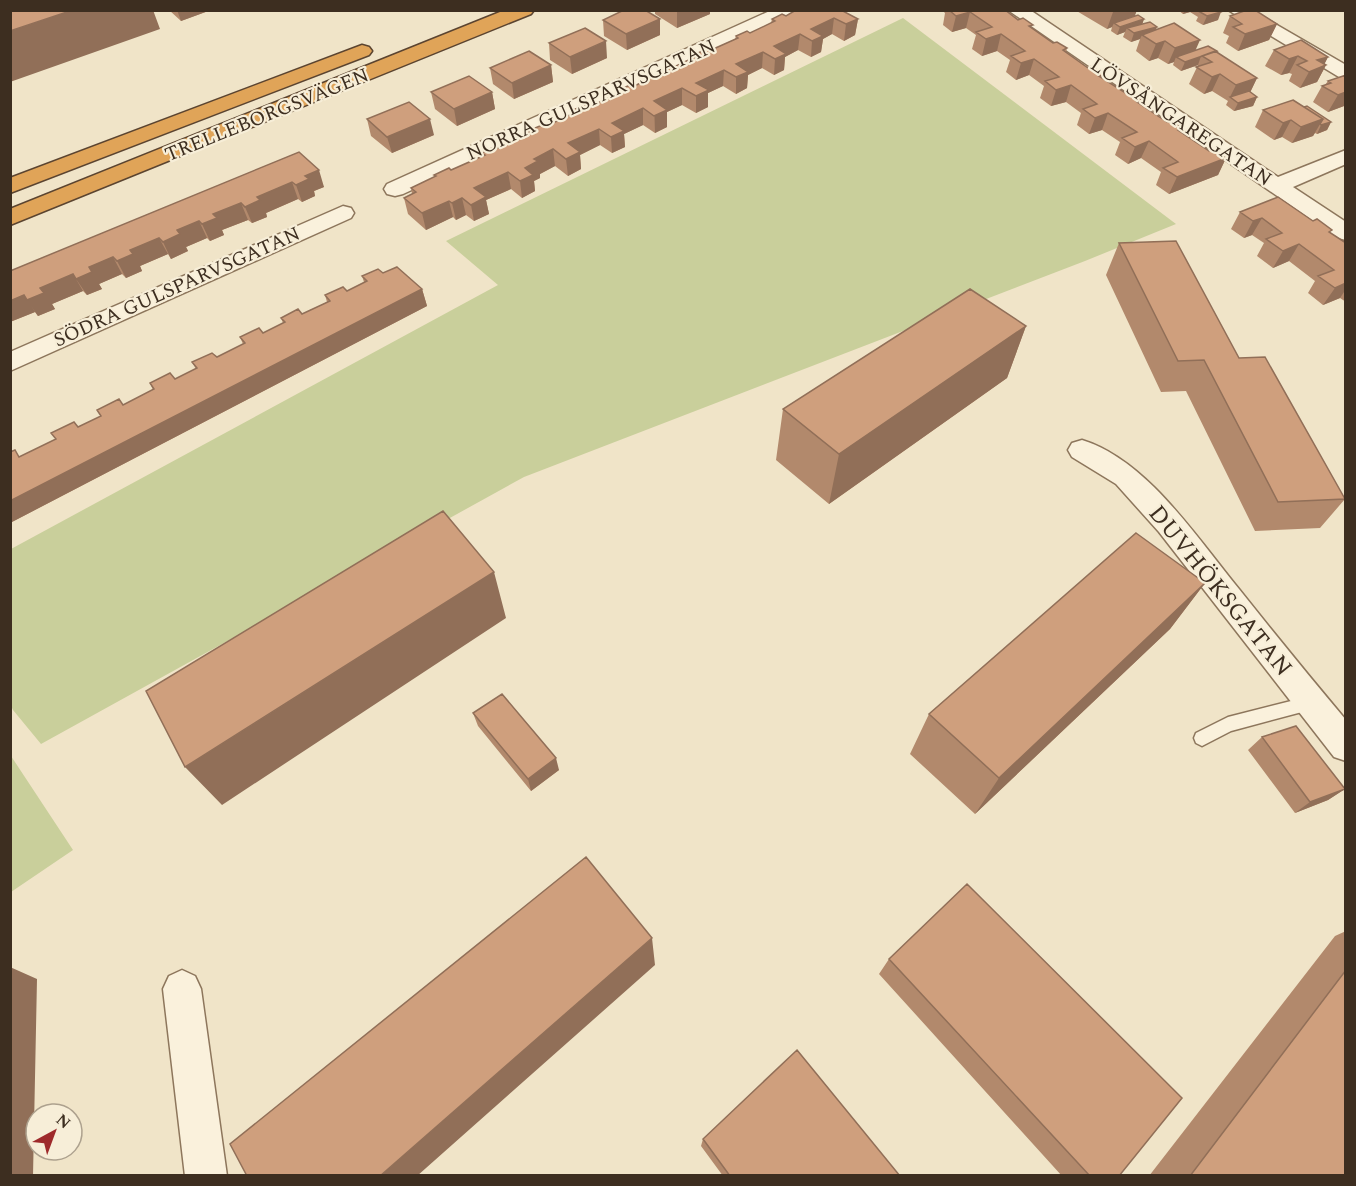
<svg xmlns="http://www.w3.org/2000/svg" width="1356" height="1186" font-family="Spectral,serif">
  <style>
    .green { fill: #c9cf9b }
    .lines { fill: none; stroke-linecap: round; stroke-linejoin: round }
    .lane-casing { stroke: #8d765c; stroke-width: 3 }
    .street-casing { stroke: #8d765c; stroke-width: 3 }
    .highway-casing { stroke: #5b4430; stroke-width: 3 }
    .lane { fill: #faf1dc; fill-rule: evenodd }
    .street { fill: #faf1dc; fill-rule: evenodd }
    .highway { fill: #e0a458; fill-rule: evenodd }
    .wall { fill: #b2896c }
    .shaded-wall { fill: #916f58 }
    .building { fill: #cf9f7d; stroke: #916f58; stroke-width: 1.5 }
    .labels { text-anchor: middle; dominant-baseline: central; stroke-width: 4.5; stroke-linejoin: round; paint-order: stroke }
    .far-street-label { font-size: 20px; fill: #3d2e20; stroke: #f7eed8 }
    .street-label { font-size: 24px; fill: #3d2e20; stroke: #f7eed8 }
  </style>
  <rect width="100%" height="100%" fill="#f0e4c8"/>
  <!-- green -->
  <path class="green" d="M903 18 1176 224 1085 261 524 477 41 744 13 710 11 706V549L498 285 446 241Z
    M11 756 73 850 11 892H10Z"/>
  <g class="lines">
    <defs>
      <path id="lane" d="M1311 696 1317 698 1319 703 1317 708 1231 731 1202 746 1196 743 1194 738 1196 733 1228 717Z"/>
      <path id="street" d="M772 10H797L794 14 403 194 395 196 387 194 384 189 387 184Z
        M1008 10H1030L1278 177 1346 150V164L1293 187 1346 222V240L1338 238Z
        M1228 10H1251L1346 65V79L1339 77Z
        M343 206 351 208 354 213 351 218 10 371V352Z
        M1082 440C1147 460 1197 538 1239 589 1274 633 1310 677 1346 720V761L1334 757 1159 532 1116 484 1072 457 1068 450 1072 443Z
        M182 970 195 976 201 989 227 1176H185L163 989 169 976Z"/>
      <path id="highway" d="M505 10H534L531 14 10 225V209Z
        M362 45 369 47 372 51 369 55 10 193V178Z"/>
    </defs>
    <!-- lane casing -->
    <use href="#lane" class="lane-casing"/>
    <!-- street casing -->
    <use href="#street" class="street-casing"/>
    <!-- highway casing -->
    <use href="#highway" class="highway-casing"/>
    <!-- lane -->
    <use href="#lane" class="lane"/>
    <!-- street -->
    <use href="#street" class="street"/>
    <!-- highway -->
    <use href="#highway" class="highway"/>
  </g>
  <!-- wall -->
  <path class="wall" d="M169 10H211L181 21Z
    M655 10H710V14L677 28 655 14Z
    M942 10H1005L1053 43 1067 48 1066 52 1088 68 1104 75 1102 78 1209 151 1226 158 1218 175 1169 194 1156 185 1161 172 1141 158 1128 164 1115 155 1120 142 1102 130 1089 134 1077 125 1081 113 1066 102 1051 106 1040 98 1044 86 1029 75 1016 80 1006 72 1010 60 997 51 982 56 972 49 976 35 966 28 952 32 943 25 945 13Z
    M1075 10H1137L1134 16 1144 19 1142 24 1156 30 1196 50 1216 52 1257 78 1250 92 1257 97 1253 106 1234 111 1226 105 1228 101 1212 91 1204 94 1189 84 1198 65 1181 71 1173 65 1174 62 1168 64 1158 58 1149 61 1136 51 1140 39 1131 42 1123 37 1125 32 1117 35 1111 31 1112 27 1107 29Z
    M1178 10H1219L1218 20 1203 25 1196 21 1198 17 1190 12 1183 14Z
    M786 16 858 19 855 35 844 41 832 34 823 39 821 52 811 57 798 50 785 57 784 70 774 75 762 68 748 75 747 88 736 94 723 86 708 93V107L696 113 682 105 667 112V127L655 133 643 125 624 134 625 147 612 153 600 145 580 155 581 169 568 176 555 166 540 174V178L534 181 535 191 522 198 511 189 486 200 489 214 474 221 466 215 456 220 453 217 426 230 408 214 404 198 412 194 411 188 434 177V175L451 170 482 156V153L498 148 528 134V131L545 127 573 114V110L589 107 617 94V91L632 87 657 75V72L672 68 696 57V54L711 50 735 39 736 36 750 33 771 23 772 19Z
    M1230 16 1277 24 1269 40 1238 51 1226 43 1229 36 1223 33Z
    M660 19V35L627 50 604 36 603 20Z
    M549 43 607 58 572 74 550 60Z
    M1274 50 1328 57 1324 64 1326 65 1317 82 1300 88 1289 81 1292 74 1289 73 1281 75 1265 66Z
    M551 65 553 82 514 99 493 84 490 68Z
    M1346 75V107L1344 106 1328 112 1313 102 1322 86 1325 85 1328 81Z
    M431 92H492L495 109 457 126 435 109Z
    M1304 107 1331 122 1327 130 1317 134 1315 133 1313 136 1292 143 1282 137 1274 140 1255 127 1263 110Z
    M367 119 434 135 392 153 371 136Z
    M299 152 324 187 314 191 315 196 302 202 298 199 266 213 267 217 252 223 248 220 222 230 224 235 210 241 207 238 186 247 188 251 171 259 168 254 140 266 142 271 126 278 122 274 99 284 102 289 87 295 83 291 52 304 55 309 38 316 35 312 10 322V271Z
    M1240 212 1331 233 1346 243V302L1340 298 1323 305 1308 293 1315 281 1289 261 1273 268 1257 256 1264 243 1252 235 1244 238 1231 229Z
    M1119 243 1239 358 1345 499 1320 528 1255 531 1186 391 1161 392 1106 275Z
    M383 273 422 289 427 306 10 523V452L20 457 101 416 97 410 123 405 153 390 150 383 175 379 196 369 192 362 217 357 243 344 240 337 263 333 283 323 281 318 302 314 327 302 325 295 347 291 364 282 362 276Z
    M1026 326 1007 378 829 504 776 460 783 409Z
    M1205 583 1170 629 975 814 910 754 929 714Z
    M473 713 559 770 531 791 478 726Z
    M1262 737 1345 789 1328 800 1295 813 1248 750Z
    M1346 931V1176H1149L1335 936Z
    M889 959 1119 1176H1062L879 974Z
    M703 1139 900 1176H723L701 1146Z"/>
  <!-- shaded-wall -->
  <path class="shaded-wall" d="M73 10H153L160 29 10 82V31Z
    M177 10H211L181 21Z
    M680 10H710V14L677 28V11Z
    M1119 10H1137L1133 21 1114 23 1112 27 1107 29 1113 12Z
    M1185 10H1191L1190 12 1183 14Z
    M970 12 966 28 952 32 956 16Z
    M1221 12 1218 20 1203 25 1207 16Z
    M834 18 832 34 823 39 821 52 811 57 812 41 811 29Z
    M660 19V35L627 50 626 34Z
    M858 19 855 35 844 41 846 24Z
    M1144 19 1141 28H1127L1125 32 1117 35 1120 27Z
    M1277 24 1269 40 1238 51 1245 34Z
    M1157 27 1154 35H1142L1140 39 1131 42 1134 33Z
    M800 34 798 50 785 57 784 70 774 75 775 59 774 46Z
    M1001 34 997 51 982 56 986 39Z
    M1200 40 1193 56 1176 57 1174 62 1168 64 1175 48Z
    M606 41 607 58 572 74 570 57Z
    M1165 41 1158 58 1149 61 1156 44Z
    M763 52 762 68 748 75 747 88 736 94V64Z
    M1201 56 1198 65 1181 71 1185 62Z
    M1298 56 1289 73 1281 75 1289 59Z
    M1328 57 1323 67 1326 65 1317 82 1300 88 1309 72 1317 60Z
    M1034 59 1029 75 1016 80 1021 63Z
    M551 65 553 82 514 99 512 83Z
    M724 70 723 86 708 93V107L696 113V83Z
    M1220 74 1212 91 1204 94 1212 77Z
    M1257 78 1249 95 1230 97 1236 85Z
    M1071 85 1066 102 1051 106 1056 90Z
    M682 88V105L667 112V127L655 133 654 101Z
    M492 92 495 109 457 126 454 109Z
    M1346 92V104L1344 106 1328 112 1338 95Z
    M1257 97 1253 106 1234 111 1238 103Z
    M643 108V125L624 134 625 147 612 153 611 137 612 123Z
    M1108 113 1102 130 1089 134 1095 118Z
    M430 119 434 135 392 153 387 137Z
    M1323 119 1313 136 1292 143 1301 127Z
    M1291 120 1282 137 1274 140 1283 123Z
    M1331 122 1327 130 1317 134 1321 125Z
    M599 129 600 145 580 155 581 169 568 176 566 159 568 143Z
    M1149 141 1141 158 1128 164 1135 147Z
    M553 149 555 166 540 174V178L534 181 535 191 522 198 520 181 525 168 534 159Z
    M1226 158 1218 175 1169 194 1177 177Z
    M319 170 324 187 314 191 315 196 302 202 296 185 305 176Z
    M508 172 511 189 486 200 489 214 474 221 471 205 474 188Z
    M292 182 298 199 266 213 267 217 252 223 245 207 257 197Z
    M462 198 466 215 456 220 452 203Z
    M449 201 453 217 426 230 422 213Z
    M241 203 248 220 222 230 224 235 210 241 202 224 213 214Z
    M1262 218 1252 235 1244 238 1253 221Z
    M199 221 207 238 186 247 188 251 171 259 163 242 177 230Z
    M159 238 168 254 140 266 142 271 126 278 117 261 130 250Z
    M1299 244 1289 261 1273 268 1283 251Z
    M113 257 122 274 99 284 102 289 87 295 76 279 89 267Z
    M73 274 83 291 52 304 55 309 38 316 27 300 40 288Z
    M1346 283V289L1340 298 1323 305 1335 288Z
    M422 289 427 306 10 523V501Z
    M24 295 35 312 10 322V301Z
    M1026 326 1007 378 829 504 839 454Z
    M494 572 506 618 222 805 185 767Z
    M1205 583 1170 629 975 814 999 778Z
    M556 758 559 770 531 791 528 779Z
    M1345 789 1328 800 1295 813 1310 802Z
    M652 938 655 965 417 1176H380Z
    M10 967 37 979 33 1176H10Z"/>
  <!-- building -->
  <path class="building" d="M10 10H73L10 31Z
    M624 10H645L660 19 626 34 603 20Z
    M796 10H841L858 19 846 24 834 18 811 29 823 36 812 41 800 34 774 46 786 54 775 59 763 52 736 64 748 72 736 77 724 70 696 83 709 90 696 96 682 88 654 101 667 110 654 116 643 108 612 123 624 131 611 137 599 129 568 143 580 152 566 159 553 149 534 159 538 161 525 168 533 175 520 181 508 172 474 188 486 197 471 205 462 198 452 203 449 201 422 213 404 198 416 192 411 188 436 176 434 175 449 168 451 170 485 155 482 153 496 146 498 148 531 133 528 131 542 125 545 127 576 112 573 110 586 104 589 107 620 93 617 91 630 85 632 87 660 74 657 72 670 66 672 68 699 55 696 54 709 48 711 50 738 38 736 36 747 31 750 33 775 21 772 19 782 14 786 16Z
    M949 10H1005L1018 20 1023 18 1033 25 1029 26 1053 43 1057 42 1067 48 1063 50 1088 68 1092 66 1104 75 1099 76 1127 94 1131 93 1143 101 1137 102 1167 122 1171 121 1182 128 1178 130 1209 151 1213 149 1226 158 1177 177 1163 168 1178 162 1149 141 1135 147 1122 138 1137 132 1108 113 1095 118 1083 109 1097 104 1071 85 1056 90 1045 81 1059 77 1034 59 1021 63 1011 56 1025 51 1001 34 986 39 976 32 992 27 970 12 956 16Z
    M1205 10H1219L1221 12 1207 16 1200 12Z
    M1247 10H1255L1277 24 1245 34 1233 27 1242 24 1230 16Z
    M1138 15 1144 19 1120 27 1114 23Z
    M1150 22 1157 27 1134 33 1127 28Z
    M1174 23 1200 40 1175 48 1165 41 1156 44 1142 35Z
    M585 28 606 41 570 57 549 43Z
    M1301 40 1328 57 1317 60 1326 65 1309 72 1297 65 1307 61 1298 56 1289 59 1274 50Z
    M1208 46 1217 51 1185 62 1176 57Z
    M529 51 551 65 512 83 490 68Z
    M1215 51 1257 78 1236 85 1220 74 1212 77 1196 67 1212 62 1202 56Z
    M1346 75V92L1338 95 1322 86 1331 83 1328 81Z
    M469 76 492 92 454 109 431 92Z
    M1249 91 1257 97 1238 103 1230 97Z
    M1293 100 1323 119 1301 127 1291 120 1283 123 1263 110Z
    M409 102 430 119 387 137 367 119Z
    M1307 106 1331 122 1321 125 1320 124 1323 119 1304 107Z
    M299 152 319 170 305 176 309 179 296 185 292 182 257 197 260 200 245 207 241 203 213 214 217 218 202 224 199 221 177 230 180 234 163 242 159 238 130 250 133 254 117 261 113 257 89 267 92 272 76 279 73 274 40 288 44 293 27 300 24 295 10 301V271Z
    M1278 197 1313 221 1317 219 1332 230 1329 232 1346 243V283L1335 288 1318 276 1334 270 1299 244 1283 251 1266 239 1282 233 1262 218 1253 221 1240 212Z
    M1176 241 1239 358 1265 357 1345 499 1278 502 1204 360 1178 361 1119 243Z
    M397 267 422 289 10 501V452L15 450 19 457 56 439 51 433 74 422 78 427 101 416 97 410 119 399 123 405 154 389 150 383 170 373 175 379 197 368 192 362 212 353 217 357 245 343 240 337 259 328 263 333 285 322 281 318 298 309 302 314 330 301 325 295 343 287 347 291 367 281 362 276 378 269 383 273Z
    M970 289 1026 326 839 454 783 409Z
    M443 511 494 572 185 767 146 691Z
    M1136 533 1205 583 999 778 929 714Z
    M502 694 556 758 528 779 473 713Z
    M1296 726 1345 789 1310 802 1262 737Z
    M586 857 652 938 380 1176H247L230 1144Z
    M967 884 1182 1098 1119 1176H1090L889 959Z
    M1346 970V1176H1190Z
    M797 1050 900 1176H730L703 1139Z"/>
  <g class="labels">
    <!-- far-street labels -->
    <g class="far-street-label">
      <text transform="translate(591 100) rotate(-24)">NORRA GULSPARVSGATAN</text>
      <text transform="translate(267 115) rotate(-22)">TRELLEBORGSVÄGEN</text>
      <text transform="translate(1181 122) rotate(34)">LÖVSÅNGAREGATAN</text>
      <text transform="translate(177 287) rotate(-24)">SÖDRA GULSPARVSGATAN</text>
    </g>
    <!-- street labels -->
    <g class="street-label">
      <text transform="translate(1220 591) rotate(51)">DUVHÖKSGATAN</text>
    </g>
  </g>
  <!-- border -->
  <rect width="1356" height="1186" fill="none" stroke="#3d2e20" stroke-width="24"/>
  <!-- north arrow -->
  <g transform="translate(54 1132) rotate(41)"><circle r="28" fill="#f7eed8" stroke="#ada18e" stroke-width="1.5"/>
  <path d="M0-4.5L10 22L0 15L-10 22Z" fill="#9e2a2b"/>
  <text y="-9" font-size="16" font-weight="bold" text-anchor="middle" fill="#3d2e20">N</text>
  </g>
</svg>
